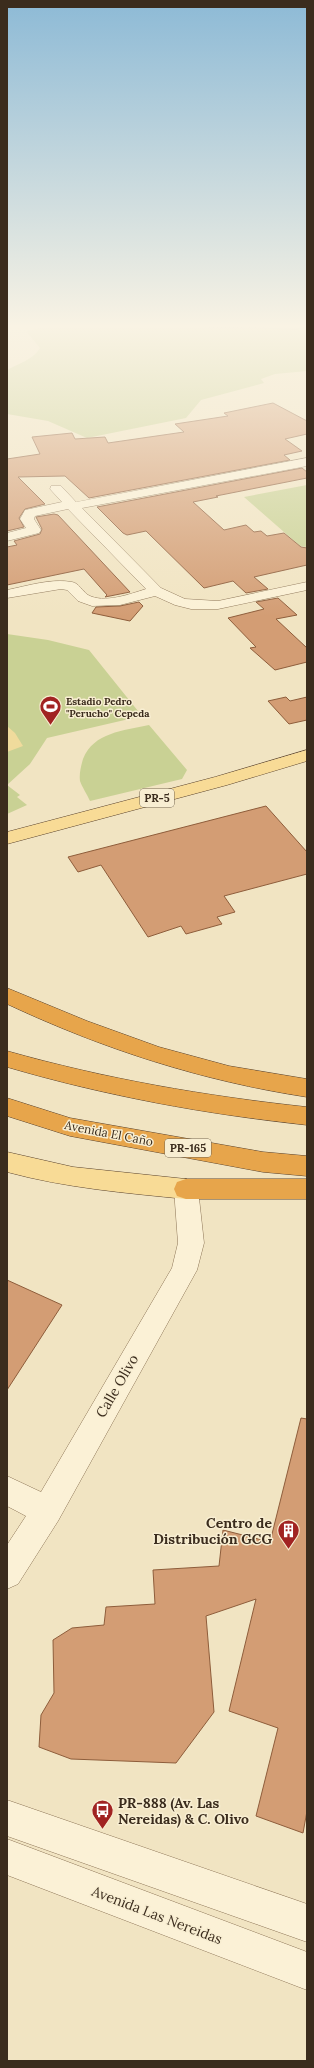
<svg xmlns="http://www.w3.org/2000/svg" width="314" height="2068" font-family="Lora,serif">
  <style>
    .green { fill: #c9d194 }
    .sand { fill: #f0db9c }
    .water { fill: #a4c4bb; stroke: #6a9389 }
    .building { fill: #d39d74; stroke: #8e5d3b }
    .lines { fill: none; stroke-linecap: round; stroke-linejoin: round }
    .minor-casing { stroke: #8d7557; stroke-width: 1 }
    .major-casing { stroke: #5a422c; stroke-width: 1 }
    .highway-casing { stroke: #5a422c; stroke-width: 1 }
    .minor { fill: #fbf1d6; fill-rule: evenodd }
    .major { fill: #f8db96; fill-rule: evenodd }
    .highway { fill: #e7a54b; fill-rule: evenodd }
    .labels { text-anchor: middle; dominant-baseline: central; stroke-width: 3; stroke-linejoin: round; paint-order: stroke }
    .far-poi-label { font-size: 10px; font-weight: bold; fill: #3b2c1d; stroke: #f8eed2; text-anchor: start }
    .shield { fill: #f8eed2; stroke: #746653; stroke-width: 1 }
    .shield-label { font-size: 11px; font-weight: bold; fill: #3b2c1d }
    .street-label { font-size: 12px; fill: #3b2c1d; stroke: #f8eed2 }
    .near-street-label { font-size: 14px; fill: #3b2c1d; stroke: #f8eed2 }
    .near-poi-label { font-size: 14px; font-weight: bold; fill: #3b2c1d; stroke: #f8eed2; text-anchor: end }
  </style>
  <rect width="100%" height="100%" fill="#f1e4c2"/>
  <!-- green -->
  <path class="green" d="M48 327H307V371L275 374 261 379 264 383 201 400 186 418 87 438 48 421 7 414V370C18 364 34 359 40 348L26 331Z
    M307 485V547L300 546 244 497Z
    M7 634 48 640 89 650 142 716 47 738 30 764 7 785 20 795 17 797 27 805 7 814Z
    M149 725 187 770 182 779 90 801C87 794 82 787 80 781 79 774 81 766 83 759 94 732 123 731 149 725Z"/>
  <!-- sand -->
  <path class="sand" d="M7 726 15 733 23 746 7 752Z"/>
  <!-- water -->
  <path class="water" d="M203 327H307L297 329Z"/>
  <!-- building -->
  <path class="building" d="M273 403 307 421V434L285 439 302 451 284 455 290 460 89 498 65 476 18 477 45 504 25 509 19 518 24 527 7 531V459L40 454 32 437 72 433 75 439 105 437 108 443 184 432 175 424 228 416 224 413Z
    M302 468 307 472V478L216 496 218 497 193 502 224 530 246 525 254 532 261 531 267 536 284 533 301 547 307 548V565L254 577 268 589 246 593 233 581 204 588 146 531 127 535 123 533 97 507Z
    M54 514 58 515 130 592 105 597 107 595 84 569 7 585V547L17 545 14 541 40 534 42 529 36 517Z
    M278 598 297 615 276 619 307 648V662L275 670 250 648 256 647 228 618 264 609 256 602Z
    M139 602 143 606 130 621 92 613 96 607 120 606Z
    M286 697 290 701 307 697V720L289 724 268 701Z
    M266 806 307 852V874L224 896 235 912 217 917 222 924 186 934 181 926 148 937 101 865 78 872 68 857Z
    M7 1280 62 1305 7 1390Z
    M301 1418 307 1419V1811L303 1833 256 1816 278 1728 229 1711 256 1599 206 1616 214 1712 176 1763 71 1759 39 1747 41 1715 54 1693 53 1640 72 1628 104 1625 106 1607 155 1604 153 1570 219 1566 223 1530 270 1542Z"/>
  <g class="lines">
    <defs>
      <path id="minor" d="M307 458V466L82 508 161 588 185 599 218 601 307 582V590L218 609H191L175 605 155 596 120 605 92 606 78 601 67 590 61 589 7 598V590C27 586 52 578 72 582 79 583 82 591 88 595 104 604 130 594 146 589L68 509 35 516 34 519 41 530 39 533 7 541V533L26 528 20 519 25 510 62 502 50 489 51 486H61L76 502Z
        M186 1179 195 1182 198 1189 204 1243 197 1270 58 1521 18 1584 7 1589V1545L26 1516 7 1506V1476L41 1492 172 1268 178 1243 174 1189 177 1182Z
        M7 1800 307 1904V1942L7 1836Z
        M7 1839 307 1952V1990L7 1875Z"/>
      <path id="major" d="M307 750V761L227 785 7 844V832L215 777Z
        M7 1152 73 1167 186 1179 195 1182 198 1189 195 1196 186 1199C126 1193 66 1188 7 1172Z"/>
      <path id="highway" d="M7 988 87 1021 159 1047 229 1066 307 1079V1097C202 1081 103 1049 7 1004Z
        M7 1051C106 1079 205 1096 307 1107V1125C205 1114 106 1096 7 1067Z
        M7 1098 70 1118 263 1152 307 1156V1176L263 1172 70 1136 7 1116Z
        M186 1179H307V1199H186L177 1196 174 1189 177 1182Z"/>
    </defs>
    <!-- minor casing -->
    <use href="#minor" class="minor-casing"/>
    <!-- major casing -->
    <use href="#major" class="major-casing"/>
    <!-- highway casing -->
    <use href="#highway" class="highway-casing"/>
    <!-- minor -->
    <use href="#minor" class="minor"/>
    <!-- major -->
    <use href="#major" class="major"/>
    <!-- highway -->
    <use href="#highway" class="highway"/>
  </g>
  <!-- sky -->
  <linearGradient id="sky" x2="0" y2="1"><stop stop-color="#8dbad6"/><stop offset="0.53" stop-color="#f9f3e4"/><stop offset="1" stop-color="#f9f3e4" stop-opacity="0"/></linearGradient>
  <rect width="314" height="616" fill="url(#sky)"/>
  <!-- icons -->
  <defs>
    <symbol id="stadium-pin" viewBox="-11 -11 22 30"><path d="M0 17L-7.5 6A9.5 9.5 0 1 1 7.5 6Z" fill="#a12322" stroke="#f8eed2"/><path d="M0-5a6.5 5 0 1 0 0 10a6.5 5 0 1 0 0-10ZM-3.5-1.8h7v3.6h-7Z" fill="#fff"/></symbol>
    <symbol id="building-pin" viewBox="-11 -11 22 30"><path d="M0 17L-7.5 6A9.5 9.5 0 1 1 7.5 6Z" fill="#a12322" stroke="#f8eed2"/><path d="M-4-6H4V6H1V3H-1V6H-4ZM-2.5-4.3h1.7v1.8h-1.7ZM.8-4.3h1.7v1.8H.8ZM-2.5-1h1.7V.8h-1.7ZM.8-1h1.7V.8H.8Z" fill="#fff"/></symbol>
    <symbol id="bus-pin" viewBox="-11 -11 22 30"><path d="M0 17L-7.5 6A9.5 9.5 0 1 1 7.5 6Z" fill="#a12322" stroke="#f8eed2"/><path d="M-5-6H5V4H4V6H2V4H-2V6H-4V4H-5ZM-3.5-4V0h7V-4ZM-3.5 1.2v1.5H-2V1.2ZM2 1.2v1.5H3.5V1.2Z" fill="#fff"/></symbol>
  </defs>
  <g fill-rule="evenodd">
    <use href="#stadium-pin" x="38" y="694" width="25" height="34"/>
    <use href="#building-pin" x="276" y="1518" width="25" height="34"/>
    <use href="#bus-pin" x="90" y="1798" width="25" height="34"/>
  </g>
  <g class="labels">
    <!-- far-poi labels -->
    <g class="far-poi-label">
      <text x="66" y="701">Estadio Pedro<tspan x="66" dy="12">"Perucho" Cepeda</tspan></text>
    </g>
    <!-- shield labels -->
    <g class="shield">
      <rect x="140" y="789" width="34" height="18" rx="3"/>
      <rect x="165" y="1139" width="46" height="18" rx="3"/>
    </g>
    <g class="shield-label">
      <text x="157" y="798">PR-5</text>
      <text x="188" y="1148">PR-165</text>
    </g>
    <!-- street labels -->
    <g class="street-label">
      <text transform="translate(109 1133) rotate(11)">Avenida El Caño</text>
    </g>
    <!-- near-street labels -->
    <g class="near-street-label">
      <text transform="translate(117 1386) rotate(-60)">Calle Olivo</text>
      <text transform="translate(157 1915) rotate(21)">Avenida Las Nereidas</text>
    </g>
    <!-- near-poi labels -->
    <g class="near-poi-label">
      <text x="272" y="1523">Centro de<tspan x="272" dy="16">Distribución GCG</tspan></text>
      <text x="118" y="1803" text-anchor="start">PR-888 (Av. Las<tspan x="118" dy="16">Nereidas) &amp; C. Olivo</tspan></text>
    </g>
  </g>
  <!-- border -->
  <rect width="314" height="2068" fill="none" stroke="#3b2c1d" stroke-width="16"/>
</svg>
